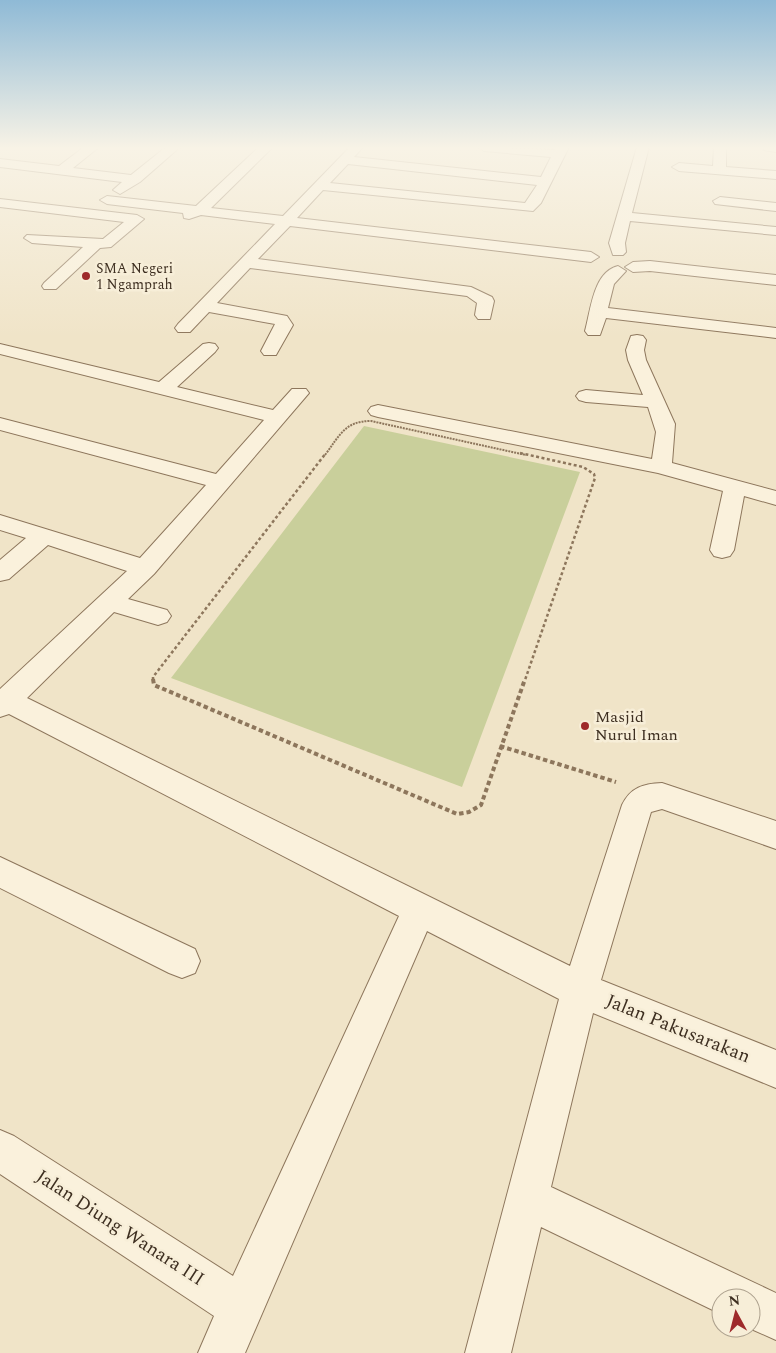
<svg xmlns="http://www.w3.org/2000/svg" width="776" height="1353" font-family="Spectral,serif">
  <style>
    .green { fill: #c9cf9b }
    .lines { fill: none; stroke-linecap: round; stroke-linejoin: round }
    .minor-casing { stroke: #8d765c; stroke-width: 2 }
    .path-far2 { stroke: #8d765c; stroke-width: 2; stroke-dasharray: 2 1; stroke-linecap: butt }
    .path-far1 { stroke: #8d765c; stroke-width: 2.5; stroke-dasharray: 3 2.5; stroke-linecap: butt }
    .path { stroke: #8d765c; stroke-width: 4; stroke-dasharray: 4.5 3; stroke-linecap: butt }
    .minor { fill: #faf1dc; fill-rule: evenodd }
    .poi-dot { fill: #9e2a2b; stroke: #f7eed8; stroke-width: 2 }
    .labels { text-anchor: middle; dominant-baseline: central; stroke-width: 5; stroke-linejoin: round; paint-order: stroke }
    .far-poi-label { font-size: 14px; fill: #3d2e20; stroke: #f7eed8; text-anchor: start }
    .poi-label { font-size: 16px; fill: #3d2e20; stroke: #f7eed8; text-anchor: start }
    .near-street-label { font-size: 19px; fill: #3d2e20; stroke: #f7eed8 }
  </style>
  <rect width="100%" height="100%" fill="#f0e4c8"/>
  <!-- green -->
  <path class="green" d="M364 426 580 472 462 787 171 678Z"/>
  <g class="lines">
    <defs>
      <path id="minor" d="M84 147H99L73 168 131 175 166 147H180L140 182 120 194 113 190 122 182 0 167V159L59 166Z
        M259 147H273L211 208 283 216 350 147H363L354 157 541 177 551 157 484 151 478 147 555 150 556 147H569L541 203 533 211 323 190 297 218 591 252 599 257 591 262 290 226 258 259 471 287 492 297 494 301 490 319H478L475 315 477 303 467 296 250 268 217 303 287 316 293 325 276 355H264L261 351 275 324 209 312 190 332H178L175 328 178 324 275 224 201 215 189 219 184 218 183 213 107 204 100 200 107 196 196 206ZM348 164 537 185 525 203 330 183Z
        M637 147H649L632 213 776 227V235L630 221 625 243 626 252 623 255H613L609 243Z
        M714 147H726V167L776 171V179L679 171 672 167 679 163 713 166Z
        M762 147H776V152L764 150Z
        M720 197 776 203V211L715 204 713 201Z
        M0 199 137 215 144 219 111 247 100 248 56 289H44L42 286 44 283 83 247 32 243 24 238 27 235 103 239 124 222 0 207Z
        M650 261 776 275V285L650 271 633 272 625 267 633 262Z
        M618 266 626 271 614 284 608 308 776 328V338L606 318 600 335H588L585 331C591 310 593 272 618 266Z
        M637 335 643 336 646 340 644 350 646 360 675 424 672 463 776 491V505L744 496 734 550 730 556 722 558 714 556 710 550 723 491 658 473 378 417 371 415 368 411 371 407 378 405 652 459 656 432 648 407 586 402 579 400 576 396 579 392 586 390 643 395 628 360 626 350 631 336Z
        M209 343 215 344 218 348 215 352 177 387 273 410 292 389H306L309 393 154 574 128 599 167 610 171 616 167 622 158 625 114 612 27 698 570 966 622 805C631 787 643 784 662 783L776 821V849L662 809 651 812 601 980 776 1050V1088L593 1013 551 1187 776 1293V1340L749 1328 751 1298H721V1314L541 1227 511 1353H465L559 999 427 931 245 1353H198L214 1316 0 1174V1130L14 1136 233 1276 399 916 9 714 0 717V689L127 571 48 545 9 579 0 581V560L26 538 0 530V515L140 558 206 485 0 430V418L216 474 264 420 0 354V344L159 382 203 344Z
        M0 857 195 949 200 961 195 973 182 978 169 973 0 888Z"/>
    </defs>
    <!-- minor casing -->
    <use href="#minor" class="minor-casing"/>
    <!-- path-far2 -->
    <path class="path-far2" d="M325 455C340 435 345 421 371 421L526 455"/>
    <!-- path-far1 -->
    <path class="path-far1" d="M520 453 583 467 594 474 595 478 525 680
      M153 680V677L326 453"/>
    <!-- path -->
    <path class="path" d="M153 679 154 685 457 814 469 812 481 805 525 679
      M500 746 616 782"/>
    <!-- minor -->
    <use href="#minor" class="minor"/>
  </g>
  <!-- sky -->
  <linearGradient id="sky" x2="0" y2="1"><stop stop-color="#8fbad6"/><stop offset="0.44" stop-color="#f8f3e6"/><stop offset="1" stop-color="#f8f3e6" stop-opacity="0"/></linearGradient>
  <rect width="776" height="337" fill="url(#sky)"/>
  <!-- markers -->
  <g class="poi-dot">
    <circle cx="86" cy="276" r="5"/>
    <circle cx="585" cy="726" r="5"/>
  </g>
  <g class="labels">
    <!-- far-poi labels -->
    <g class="far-poi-label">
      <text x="96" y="268">SMA Negeri<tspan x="96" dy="16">1 Ngamprah</tspan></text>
    </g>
    <!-- poi labels -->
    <g class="poi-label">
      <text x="595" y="717">Masjid<tspan x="595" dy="18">Nurul Iman</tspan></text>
    </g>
    <!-- near-street labels -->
    <g class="near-street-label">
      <text transform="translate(678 1029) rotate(22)">Jalan Pakusarakan</text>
      <text transform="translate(120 1228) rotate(33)">Jalan Diung Wanara III</text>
    </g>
  </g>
  <!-- north arrow -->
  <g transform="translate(736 1313) rotate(353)"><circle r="24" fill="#f7eed8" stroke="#ada18e"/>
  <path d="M0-4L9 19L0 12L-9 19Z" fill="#9e2a2b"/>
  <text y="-8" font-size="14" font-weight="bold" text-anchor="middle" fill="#3d2e20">N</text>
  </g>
</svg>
